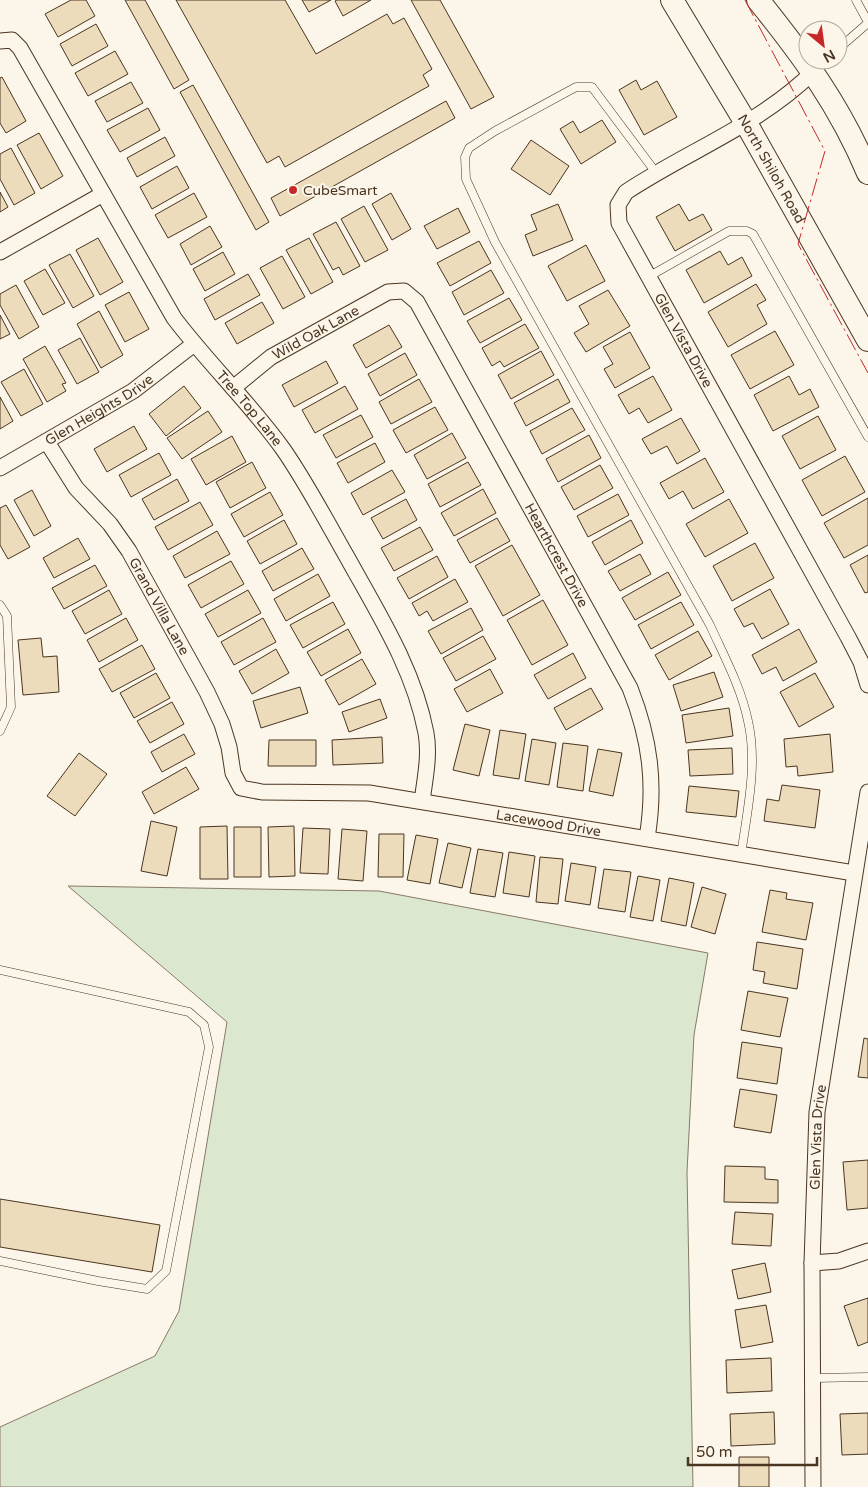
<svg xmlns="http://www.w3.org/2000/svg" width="868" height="1487" font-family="'Varela Round',sans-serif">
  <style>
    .green { fill: #dce7d0; stroke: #887966 }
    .building { fill: #ecdcbc; stroke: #4a3520 }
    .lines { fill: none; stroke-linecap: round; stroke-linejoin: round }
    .service-casing { stroke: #4a3520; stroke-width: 9 }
    .minor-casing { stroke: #4a3520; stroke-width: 17 }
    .secondary-casing { stroke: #4a3520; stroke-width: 24 }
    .service { stroke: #fbf6e9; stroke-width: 8 }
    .minor { stroke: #fbf6e9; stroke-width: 15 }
    .secondary { stroke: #fbf6e9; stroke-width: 22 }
    .power { stroke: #c62828; stroke-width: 1; stroke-dasharray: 18 4 2.5 4; stroke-linecap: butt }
    .poi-dot { fill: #c62828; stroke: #fbf6e9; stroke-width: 2 }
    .labels { text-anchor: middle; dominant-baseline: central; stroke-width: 4; stroke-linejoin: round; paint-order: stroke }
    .street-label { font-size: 14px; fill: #4a3520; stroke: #fbf6e9 }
    .poi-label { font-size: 14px; fill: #4a3520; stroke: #fbf6e9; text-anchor: start }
  </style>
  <rect width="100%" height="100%" fill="#fbf6e9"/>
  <!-- green -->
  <path class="green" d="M68 886 379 891 708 953 694 1035 687 1172 693 1487H0V1427L155 1356 179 1311 227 1022Z"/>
  <!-- building -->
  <path class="building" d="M71 0H86L95 16 58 37 45 14Z
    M125 0H145L189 80 174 89Z
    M176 0H285L316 54 387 14 393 24 404 18 432 69 423 75 429 86 285 167 279 156 267 163Z
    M302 0H331L309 12Z
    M337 0H371L343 16 335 1Z
    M411 0H440L494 97 471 109Z
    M96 24 108 46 72 66 60 44Z
    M115 51 128 74 88 96 75 73Z
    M2 77 26 121 6 133 0 123V78Z
    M636 80 641 90 657 81 677 117 644 135 619 90Z
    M131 82 143 103 107 122 95 101Z
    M193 85 269 222 256 230 180 92Z
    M446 101 455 118 280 216 271 198Z
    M148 108 160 130 120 152 107 130Z
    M602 120 616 142 581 164 560 129 573 121 580 133Z
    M39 133 63 176 41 189 17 145Z
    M165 137 175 156 137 177 127 158Z
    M531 140 569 166 550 195 511 169Z
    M11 148 35 193 14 205 0 179V154Z
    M177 166 189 188 152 209 140 187Z
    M0 192 8 207 0 212Z
    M194 193 207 217 168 238 155 215Z
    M391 193 411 229 392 240 372 204Z
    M558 204 573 240 533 256 525 235 537 230 531 215Z
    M679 204 689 221 703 214 712 230 675 251 656 217Z
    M364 206 388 250 365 262 341 219Z
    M458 208 470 232 437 249 424 226Z
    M336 222 360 266 343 275 339 267 333 270 313 234Z
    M210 226 222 247 191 265 180 244Z
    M98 238 123 282 100 295 76 250Z
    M309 238 333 282 311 294 286 250Z
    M479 241 491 263 450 286 437 263Z
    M586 245 605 281 567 301 548 266Z
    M720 251 728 265 742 257 752 276 704 303 686 270Z
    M223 252 235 274 205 291 193 269Z
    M70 254 94 296 73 308 49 265Z
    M282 256 305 297 283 309 260 268Z
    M45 269 65 303 43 315 24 281Z
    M491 270 504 293 464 315 452 292Z
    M248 274 260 295 215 320 204 299Z
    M756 284 766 300 757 305 767 324 728 347 708 312Z
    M16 285 39 327 19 339 0 305V294Z
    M608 290 630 326 586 352 574 333 589 324 579 306Z
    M129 292 149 329 125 342 105 305Z
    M509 298 522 320 480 343 467 321Z
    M262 302 274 323 237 344 225 323Z
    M99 311 123 355 101 368 77 324Z
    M0 315 10 334 0 339Z
    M525 324 539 348 504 367 500 361 492 366 482 348Z
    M389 325 402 347 366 368 353 345Z
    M775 331 794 365 750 389 731 355Z
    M630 332 650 368 615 388 604 369 613 364 603 347Z
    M80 338 99 372 77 384 58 350Z
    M45 346 66 383 62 384 66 391 47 402 23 359Z
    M541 351 554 375 511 399 498 375Z
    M405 353 417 375 380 396 368 374Z
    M326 361 338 383 294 407 282 385Z
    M24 369 43 404 21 416 1 382Z
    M653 376 672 410 648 423 639 408 629 414 618 395Z
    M789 376 799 395 810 389 819 407 773 431 754 395Z
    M419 379 432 402 391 424 379 402Z
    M558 379 570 402 526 426 514 403Z
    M184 386 201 408 166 436 149 414Z
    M345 386 358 409 315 433 302 410Z
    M0 397 13 421 0 429Z
    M435 407 448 430 406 453 393 430Z
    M572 408 585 430 542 454 530 431Z
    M208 411 222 432 182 459 167 438Z
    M361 415 373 437 336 458 323 435Z
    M818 416 836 450 800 469 782 436Z
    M681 418 700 451 677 464 667 446 651 454 642 439Z
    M134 426 147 449 107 472 94 449Z
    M452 433 466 458 427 479 414 455Z
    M589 435 601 458 558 482 546 459Z
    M232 436 246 462 206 485 191 459Z
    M375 443 385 462 348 483 337 463Z
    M159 453 171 475 131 497 119 475Z
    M845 456 865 492 822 516 802 480Z
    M705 458 724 492 693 509 683 491 669 499 660 483Z
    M252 462 266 488 230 508 216 482Z
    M468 462 481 485 440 507 428 484Z
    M600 465 613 488 574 510 561 487Z
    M392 470 405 492 363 515 351 493Z
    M177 479 189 501 154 520 142 499Z
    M483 489 496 513 454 536 441 513Z
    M32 490 51 526 34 536 14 500Z
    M270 492 283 515 244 537 231 514Z
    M618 494 629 515 588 537 577 516Z
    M868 498V545L844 558 824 523Z
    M406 499 417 520 383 539 371 518Z
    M729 499 748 533 705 557 686 524Z
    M200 502 213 525 168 550 155 527Z
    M6 505 30 547 8 559 0 545V508Z
    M497 518 510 541 470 563 457 540Z
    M284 520 297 544 260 564 247 541Z
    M631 520 643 543 605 565 592 542Z
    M420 527 433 550 394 571 381 548Z
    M217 531 230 554 185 578 173 556Z
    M78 538 90 559 54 578 43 558Z
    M755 543 774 578 732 601 713 566Z
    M512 545 540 595 503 616 475 566Z
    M302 548 314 569 273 591 262 571Z
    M640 554 651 574 620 591 608 571Z
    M868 555V592L865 593 850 565Z
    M437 556 448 577 409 599 397 578Z
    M231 561 244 584 201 608 188 585Z
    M95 565 107 586 64 609 52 588Z
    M668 572 681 595 635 620 622 598Z
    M318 574 330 596 286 621 274 599Z
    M455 579 468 602 433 621 427 611 419 616 412 603Z
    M770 589 789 624 762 639 753 623 744 627 734 609Z
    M109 590 122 614 85 634 72 611Z
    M248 590 261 613 218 637 205 614Z
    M543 600 568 645 532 665 507 620Z
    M333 602 345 624 303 648 290 625Z
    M681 602 694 625 651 649 638 625Z
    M471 608 483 630 441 654 428 631Z
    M126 618 138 640 99 662 87 640Z
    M263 618 276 642 234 665 221 642Z
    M348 629 361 653 321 676 307 652Z
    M799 629 817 662 783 681 776 667 762 674 752 655Z
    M698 631 712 656 669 680 655 655Z
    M483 636 496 659 456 681 443 658Z
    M41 638 43 657 57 656 59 692 23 695 18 640Z
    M142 645 155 669 112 692 99 669Z
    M276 649 289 673 252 694 239 671Z
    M573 653 586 678 548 699 534 675Z
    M362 659 376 684 339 705 325 680Z
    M490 669 503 693 467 712 454 689Z
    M714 672 723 697 681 711 673 685Z
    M156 673 170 698 134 718 120 693Z
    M815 673 834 707 799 727 780 692Z
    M300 687 308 713 261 728 253 701Z
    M591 688 603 709 566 730 554 708Z
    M380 699 387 718 349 732 342 712Z
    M172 702 184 724 150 743 137 721Z
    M729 708 733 736 686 743 682 715Z
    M465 724 490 730 479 776 453 770Z
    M500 730 526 734 519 779 493 775Z
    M184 734 195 754 162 772 151 752Z
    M830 734 833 772 798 776 797 766 786 767 784 739Z
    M382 737 383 763 333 765 332 740Z
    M532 739 556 743 549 785 525 781Z
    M269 740H316V766H268Z
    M563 743 588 746 583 791 557 787Z
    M732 748 733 774 690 776 688 750Z
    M598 749 622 753 613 796 589 791Z
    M79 753 107 774 75 816 47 796Z
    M186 767 199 789 154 814 142 792Z
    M782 785 820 790 815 828 764 821 767 799 779 801Z
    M689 786 739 791 736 817 686 812Z
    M151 821 177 827 167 876 141 871Z
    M227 826 228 879H200V827Z
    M294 826 295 876 269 877 268 827Z
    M234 827H261V877H234Z
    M303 828 330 829 328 874 300 873Z
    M342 829 367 831 363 881 338 879Z
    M379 834H404L403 877H378Z
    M416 835 438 839 430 884 407 880Z
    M448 843 471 848 462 888 439 883Z
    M478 849 503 853 495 897 470 893Z
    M509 852 535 856 529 897 503 893Z
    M540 857 563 859 558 904 536 902Z
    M571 863 596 867 590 905 565 901Z
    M604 869 631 872 625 912 598 908Z
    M638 876 660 880 653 921 630 917Z
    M669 878 694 883 686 926 661 921Z
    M702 887 726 894 715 934 691 927Z
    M770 890 787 893 786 899 813 903 806 940 762 932Z
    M757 942 803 949 797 989 763 983 765 972 753 970Z
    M748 991 788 998 780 1037 741 1030Z
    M864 1038 868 1039V1078L858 1077Z
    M742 1042 782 1048 777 1084 737 1078Z
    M740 1089 777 1095 771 1133 734 1127Z
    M868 1160V1208L847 1210 843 1162Z
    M725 1166 765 1167V1179L778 1180V1203L724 1202Z
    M0 1199 160 1225 152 1272 0 1247Z
    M735 1212 773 1214 771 1246 732 1244Z
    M765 1263 771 1292 738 1299 732 1270Z
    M868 1298V1342L858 1346 844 1306Z
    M766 1305 773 1342 741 1348 735 1310Z
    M771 1358 772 1391 727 1393 726 1360Z
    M774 1412 775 1444 731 1446 730 1414Z
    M868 1413V1454L842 1455 840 1414Z
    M739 1457H769V1487H739Z"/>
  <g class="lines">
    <defs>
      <path id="service" d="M856 0 868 22
        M838 49 868 23
        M815 70 826 60
        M657 174 592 87H576L495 131 469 148 465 157 466 179 495 242 710 625C724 656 741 687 748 721 758 764 747 812 741 855
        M648 277 729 231H747L753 234 868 437
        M0 605 7 616 11 707 0 731
        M0 970 189 1012 204 1025 209 1047 166 1271 147 1289 98 1281 0 1261
        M814 1378 868 1377"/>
      <g id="minor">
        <path id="s1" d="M0 41 12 40 20 48 174 318C208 363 250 403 283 449 306 482 327 522 347 557 378 613 414 669 426 733 430 755 425 779 422 801"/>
        <path id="s2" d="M813 72C759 125 688 151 626 192L618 205 619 223 848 637 861 662 868 685"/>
        <path d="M0 252 103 194"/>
        <path id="s3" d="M233 388 271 357 388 292 404 291 417 302 630 688C650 739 656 784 647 838"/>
        <path id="s4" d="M47 442 76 488 110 524 129 551 207 692 222 724 229 747 233 773 241 788 262 792 369 793 854 873"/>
        <path id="s5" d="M0 468 133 391 194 344"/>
        <path d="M812 1263 839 1261 868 1251"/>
        <path id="s6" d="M813 1487 812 1263 817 1112 868 792"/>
      </g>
      <g id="secondary">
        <path id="s7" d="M672 0 746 123 868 340"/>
        <path d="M758 0C803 56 840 106 868 173"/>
      </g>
    </defs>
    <!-- service casing -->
    <use href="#service" class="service-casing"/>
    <!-- minor casing -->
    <use href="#minor" class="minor-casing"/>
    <!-- secondary casing -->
    <use href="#secondary" class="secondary-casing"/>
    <!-- service -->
    <use href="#service" class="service"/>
    <!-- minor -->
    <use href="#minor" class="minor"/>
    <!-- secondary -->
    <use href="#secondary" class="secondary"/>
    <!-- power -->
    <path class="power" d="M745 0 825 151 798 244 868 373"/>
  </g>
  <!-- markers -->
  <circle class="poi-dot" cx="293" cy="190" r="5"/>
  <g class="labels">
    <!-- street labels -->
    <g class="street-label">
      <text stroke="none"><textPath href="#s7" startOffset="196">North Shiloh Road</textPath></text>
      <text stroke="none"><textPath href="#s3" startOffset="100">Wild Oak Lane</textPath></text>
      <text stroke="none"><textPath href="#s2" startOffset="390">Glen Vista Drive</textPath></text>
      <text stroke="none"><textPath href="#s5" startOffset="115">Glen Heights Drive</textPath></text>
      <text stroke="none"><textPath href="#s1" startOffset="452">Tree Top Lane</textPath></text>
      <text stroke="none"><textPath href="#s3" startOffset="505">Hearthcrest Drive</textPath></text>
      <text stroke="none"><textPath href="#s4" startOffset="200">Grand Villa Lane</textPath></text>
      <text stroke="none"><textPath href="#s4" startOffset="711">Lacewood Drive</textPath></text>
      <text stroke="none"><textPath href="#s6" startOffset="350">Glen Vista Drive</textPath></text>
    </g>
    <!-- poi labels -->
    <g class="poi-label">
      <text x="303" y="190">CubeSmart</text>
    </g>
  </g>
  <!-- north arrow -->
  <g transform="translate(823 45) rotate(151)"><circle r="24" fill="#fbf6e9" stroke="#b4a999"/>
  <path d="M0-4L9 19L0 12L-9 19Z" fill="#c62828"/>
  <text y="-8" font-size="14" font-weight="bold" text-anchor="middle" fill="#4a3520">N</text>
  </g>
  <!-- scale -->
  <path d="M688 1457v8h129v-8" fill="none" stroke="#4a3520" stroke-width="2.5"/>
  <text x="696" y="1457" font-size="15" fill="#4a3520" stroke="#fbf6e9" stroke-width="4" paint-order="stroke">50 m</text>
</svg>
